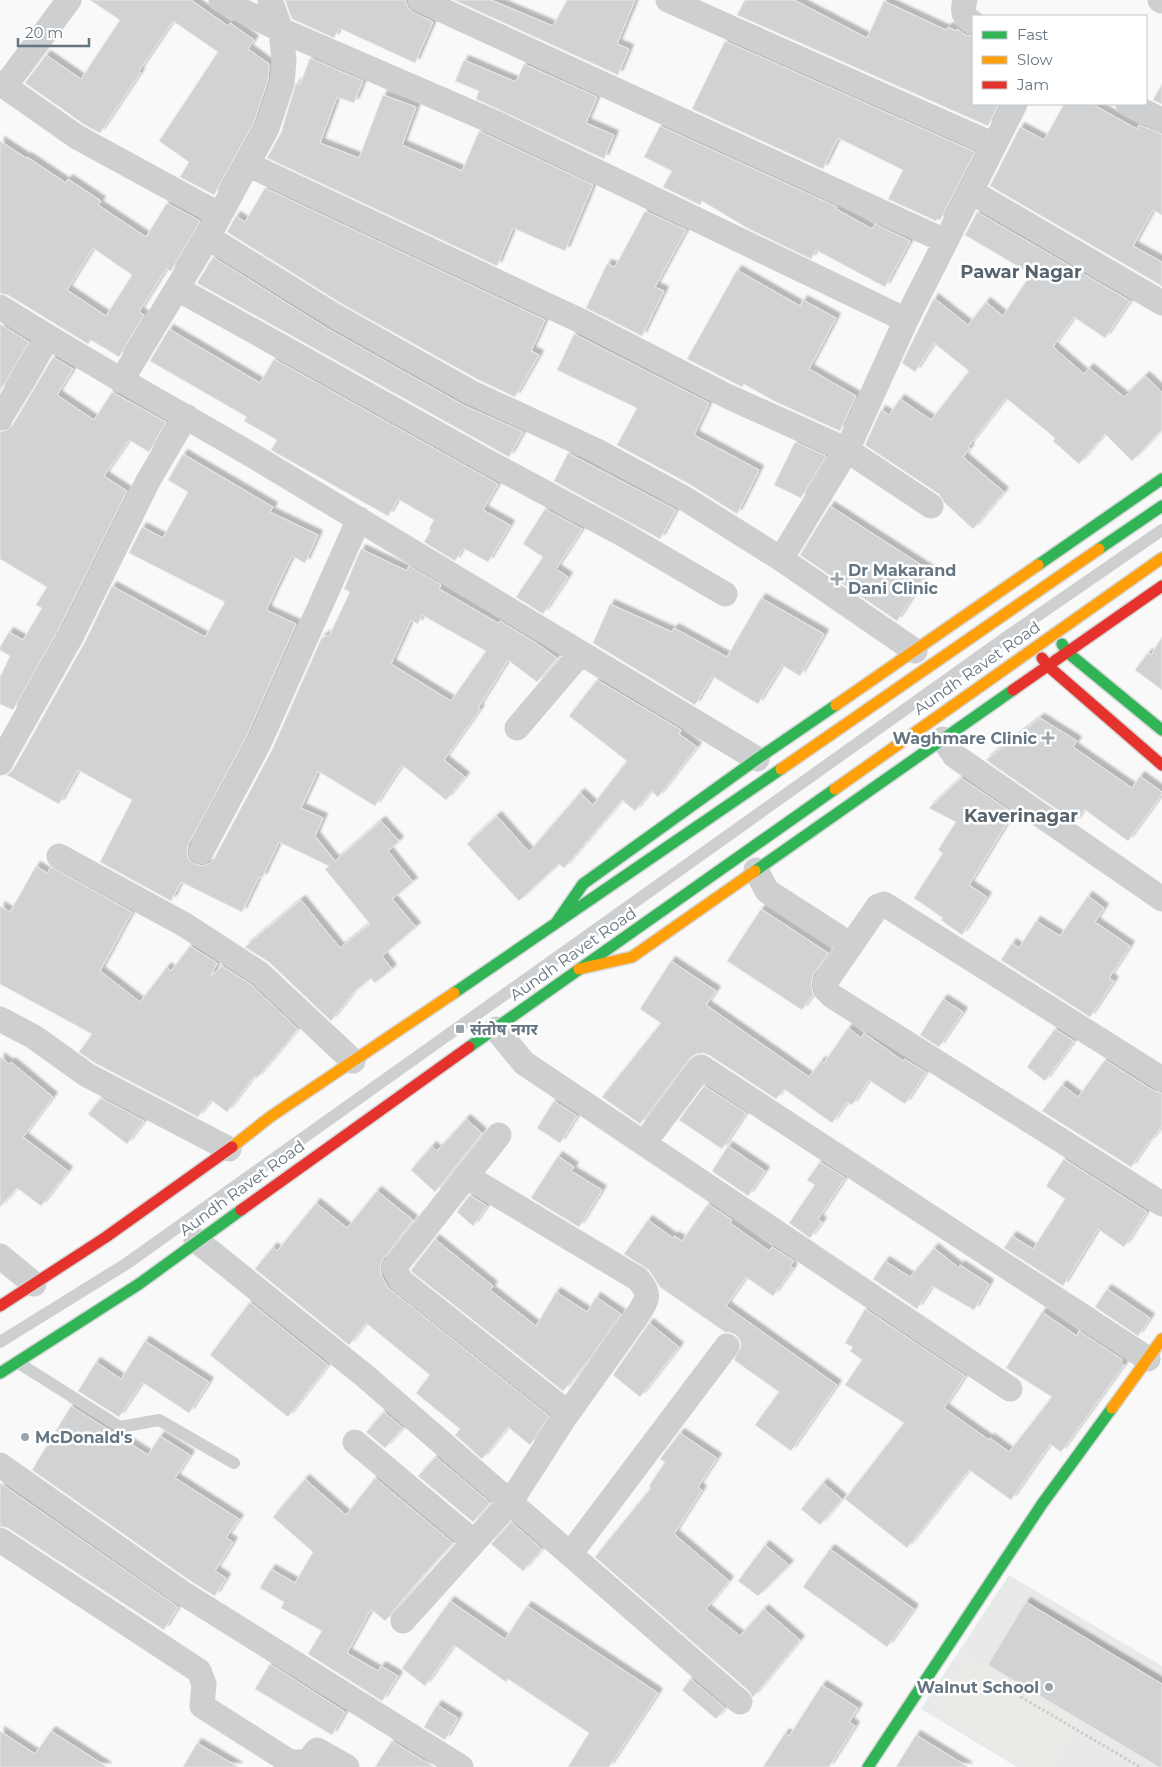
<svg xmlns="http://www.w3.org/2000/svg" width="1162" height="1767" font-family="Montserrat,'Noto Sans Devanagari',sans-serif">
  <style>
    .built { fill: #e8e9e9 }
    .green { fill: #e8ebe6 }
    .building { fill: #d0d2d3; stroke: #e8e8e8; fill-rule: evenodd; filter: url(#shadow) }
    .lines { fill: none; stroke-linecap: round; stroke-linejoin: round }
    .fast-casing { stroke: #d5d6d7; stroke-width: 14 }
    .slow-casing { stroke: #d5d6d7; stroke-width: 14 }
    .jam-casing { stroke: #d5d6d7; stroke-width: 14 }
    .path { stroke: #cbcccd; stroke-width: 3; stroke-dasharray: 2.5 2.5; stroke-linecap: butt }
    .lane { stroke: #cecfd0; stroke-width: 12 }
    .street { stroke: #cecfd0; stroke-width: 25 }
    .fast { stroke: #30b455; stroke-width: 11 }
    .slow { stroke: #ff9f0a; stroke-width: 11 }
    .jam { stroke: #e5322d; stroke-width: 11 }
    .poi-dot { fill: #99a4ac; stroke: #fff; stroke-width: 2 }
    .labels { text-anchor: middle; dominant-baseline: central; stroke-width: 5; stroke-linejoin: round; paint-order: stroke }
    .poi-label { font-size: 16px; font-weight: bold; fill: #657683; stroke: #fff; text-anchor: start }
    .street-label { font-size: 16px; fill: #657683; stroke: #fff }
    .neighbourhood-label { font-size: 18px; font-weight: bold; fill: #57646e; stroke: #fff }
  </style>
  <defs>
    <filter id="shadow"><feDropShadow dx="4.5" dy="-4.5" stdDeviation="1" flood-color="#0004"/></filter>
  </defs>
  <rect width="100%" height="100%" fill="#f9f9f9"/>
  <!-- built -->
  <path class="built" d="M1009 1575 1162 1666V1767H1017L921 1709Z"/>
  <!-- green -->
  <path class="green" d="M968 1656 1080 1722 1053 1767H1027L935 1712Z"/>
  <!-- building -->
  <path class="building" d="M90 0H191L228 26 230 23 254 40 248 49 269 64 268 80 254 122 214 195 180 177 189 162 159 141 218 52 173 21 139 71 140 73 100 133 85 125 25 83 46 55 81 79 120 20Z
    M285 0H405L408 8 414 13 433 22 415 63 339 28 334 38 292 19Z
    M454 0H491L553 26 567 0H635L617 44 629 49 618 75Z
    M745 0H794L867 38 884 1 946 30 948 27 956 31 957 29 965 35 973 37V104H999L988 126 737 15Z
    M725 41 975 152 940 220 937 219 936 221 888 199 903 170 838 138 823 169 692 109Z
    M310 58 363 81 354 103 337 97 320 143 359 158 383 95 416 107 402 145 462 171 479 131 593 185 565 251 513 228 497 266 267 158 281 133 296 83 300 85Z
    M464 60 516 82 524 64 597 97 586 123 614 135 604 159 476 99 479 91 455 81Z
    M1162 84V104L1153 100Z
    M1064 104H1092L1137 129 1139 125 1162 134V215L1153 210 1133 246 1162 262V286L990 186 1020 127 1044 140Z
    M660 126 837 207 836 209 872 229 875 224 910 241 885 287 816 250 811 259 749 229 702 201 700 205 663 187 672 171 644 157Z
    M0 141 26 158 27 157 66 183 68 179 101 201 98 205 146 237 167 203 200 221 171 271 166 269 139 312 144 315 119 357 91 340 88 344 8 295 0 293ZM93 248 132 275 106 316 67 290Z
    M265 188 545 320 531 351 539 355 515 397 477 379 342 304 227 232 236 216 245 222Z
    M645 211 686 230 655 287 664 291 642 336 586 308 607 264 615 267Z
    M977 212 1130 301 1105 338 1074 317 1053 347 1084 374 1089 368 1124 397 1145 376 1162 392V430L1132 461 1105 434 1079 464 1053 441 1055 438 1006 398 968 447 970 448 963 457 1004 492 973 529 944 502 939 494 865 445 881 410 889 415 900 399 931 420 969 371 934 343 915 372 902 363 934 298 968 325 986 302 1003 316 1031 274 965 235Z
    M213 257 328 329 463 405 523 432 509 457 197 283Z
    M737 270 800 306 803 300 836 318 809 369 856 396 840 431 776 402 744 384 742 387 687 359Z
    M0 324 29 342 0 391Z
    M169 329 260 383 274 359 498 484 483 510 510 525 488 562 463 548 455 561 424 542 431 530 429 529 434 520 398 499 388 516 271 450 277 440 244 421 247 417 150 361Z
    M574 334 709 403 694 435 759 470 737 514 691 485 617 445 637 408 557 370Z
    M53 357 73 369 57 395 94 420 112 392 166 422 149 452 129 440 104 476 127 491 59 628 13 710 0 704V677L10 656 0 650V647L9 632 23 640 42 608 36 605 47 587 0 559V432L7 430 12 426Z
    M795 442 826 456 801 498 774 485Z
    M568 453 676 510 660 539 554 481Z
    M183 454 273 507 270 512 318 535 305 563 292 556 267 608 268 611 296 624 246 737 188 845 187 853 189 860 194 864 202 866 209 864 214 859 272 750 322 637 324 638 325 635 329 636 350 592 344 589 361 549 407 571 409 566 441 585 439 589 498 623 500 621 536 643 557 658 537 682 508 660 478 708 480 709 444 760 465 777 446 800 402 765 375 806 318 771 301 808 323 818 315 836 335 861 381 821 399 841 388 851 413 882 392 899 416 927 382 956 392 969 375 983 371 978 353 993 331 1021 269 962 245 947 301 900 340 948 370 924 325 869 329 866 279 842 262 878 259 877 242 912 181 882 171 901 100 862 132 800 78 770 59 804 7 775 13 770 85 642 112 586 205 637 225 602 129 553 142 527 163 538 188 492 168 480ZM422 615 486 651 451 701 391 664 411 620 418 624Z
    M830 506 929 570 897 621 800 555Z
    M545 509 582 529 556 569 568 577 543 614 516 597 543 557 523 544Z
    M761 598 824 634 800 676 782 665 758 704 712 676 695 705 593 643 610 604 672 632 674 628 727 657Z
    M1162 637V690L1135 670 1148 653 1151 655Z
    M597 680 681 730 679 734 697 747 658 797 651 791 635 811 622 800 564 868 559 864 519 901 467 844 497 816 529 852 580 793 593 805 627 761 569 716Z
    M1040 718 1077 741 1073 747 1132 788 1140 776 1162 792V794L1128 841 1084 809 1075 822 986 760Z
    M961 778 1013 813 969 885 987 897 962 935 941 920 943 918 914 898 943 853 938 850 956 822 929 808Z
    M36 866 47 873 51 867 132 912 100 971 140 1002 167 967 171 971 190 946 217 963 211 976 222 966 250 984 298 1029 257 1078 254 1076 227 1112 211 1100 198 1117 95 1063 79 1052 92 1034 0 984V906L10 912Z
    M1088 896 1104 908 1095 922 1130 946 1109 978 1114 981 1090 1017 1001 960 1012 943 1019 948 1036 921 1060 936Z
    M761 909 828 953 813 975 811 985 813 994 802 1010 727 961Z
    M671 961 716 991 706 1005 809 1077 821 1061 824 1063 848 1028 861 1038 864 1033 903 1061 904 1059 926 1072 905 1104 869 1080 852 1105 847 1102 832 1123 784 1089 776 1099 709 1055 703 1053 696 1054 690 1058 640 1124 602 1097 661 1023 640 1009Z
    M943 999 963 1012 939 1047 920 1035Z
    M1055 1029 1074 1041 1045 1081 1027 1067Z
    M0 1057 9 1064 11 1062 53 1097 23 1137 68 1171 41 1206 17 1188 0 1207Z
    M1105 1060 1154 1091 1162 1093V1126L1150 1142 1149 1141 1131 1167 1042 1111 1062 1085 1078 1097Z
    M704 1086 746 1113 722 1149 679 1120Z
    M101 1098 144 1121 127 1144 88 1114Z
    M554 1101 577 1116 560 1143 537 1128Z
    M466 1119 482 1133 435 1192 411 1170 432 1146 437 1151Z
    M728 1146 765 1171 748 1196 712 1171Z
    M558 1156 574 1167 571 1171 602 1190 579 1227 531 1198Z
    M1064 1159 1147 1212 1124 1247 1098 1229 1063 1286 1004 1248 1012 1236 1033 1249 1065 1199 1046 1186Z
    M820 1162 845 1178 818 1219 822 1222 810 1238 789 1223 815 1185 807 1180Z
    M377 1191 413 1220 383 1259 380 1266 381 1275 388 1288 549 1416 530 1445 508 1427 482 1459 455 1435 460 1429 416 1393 430 1375 366 1323 349 1345 255 1269 273 1247 277 1251 316 1203 347 1228Z
    M470 1195 487 1206 473 1226 457 1212Z
    M708 1204 732 1220 730 1223 769 1251 772 1247 794 1261 790 1266 793 1268 773 1296 746 1277 726 1306 837 1385 791 1451 755 1425 779 1392 734 1360 741 1347 740 1340 736 1335 729 1332H725L660 1287 649 1270 624 1254 648 1220 673 1238 674 1236 682 1241Z
    M435 1239 493 1286 490 1290 536 1326 556 1292 587 1312 596 1297 621 1314 588 1361 563 1391 412 1272 411 1270Z
    M934 1248 959 1268 960 1265 989 1284 974 1310 932 1286 917 1309 873 1279 885 1261 910 1277Z
    M1107 1289 1150 1318 1138 1336 1095 1307Z
    M250 1302 328 1365 288 1417 210 1355Z
    M865 1309 965 1376 944 1408 989 1440 990 1438 1009 1452 1052 1397 1006 1368 1042 1312 1077 1336 1079 1331 1123 1360 1121 1362 1124 1365 1061 1452 1050 1444 1011 1500 969 1470 907 1548 845 1499 904 1423 845 1385 862 1360 850 1351 853 1347 845 1343Z
    M649 1323 679 1347 640 1397 613 1375Z
    M145 1341 209 1382 189 1413 142 1382 119 1417 78 1391 96 1362 121 1379Z
    M71 1406 148 1455 160 1436 190 1455 175 1478 239 1519 226 1538 233 1542 215 1571 226 1578 215 1596 189 1580 32 1470Z
    M384 1412 403 1428 385 1448 366 1432Z
    M680 1433 717 1458 698 1487 702 1490 674 1534 729 1581 706 1609 740 1636 764 1609 800 1640 753 1697 749 1691 595 1557 651 1488 649 1486 665 1462 660 1459Z
    M436 1457 490 1503 473 1522 418 1476Z
    M375 1478 453 1543 424 1574 385 1621 371 1609 347 1653 378 1671 381 1666 398 1676 382 1701 308 1654 322 1631 281 1608 284 1602 260 1588 271 1569 295 1583 313 1552 273 1517 305 1479 346 1515Z
    M0 1483 178 1607 164 1630 8 1528 0 1526Z
    M823 1483 842 1499 820 1525 801 1509Z
    M511 1522 542 1549 523 1571 491 1544Z
    M765 1545 789 1565 758 1596 738 1581Z
    M830 1549 914 1609 887 1647 803 1587Z
    M450 1601 505 1639 527 1606 658 1693 609 1767H568L589 1733 508 1679 506 1682 454 1645 425 1686 402 1668Z
    M1026 1602 1162 1684V1767H1159L988 1665Z
    M270 1664 345 1712 332 1735 255 1689Z
    M691 1679 725 1708 716 1719 682 1690Z
    M822 1685 858 1708 849 1722 855 1726 829 1767H763L785 1733 789 1736Z
    M437 1705 458 1718 445 1740 424 1727Z
    M0 1731 35 1754 51 1731 107 1767H0Z
    M916 1735 968 1767H896Z
    M392 1741 434 1767H375Z
    M197 1743 238 1767H183Z"/>
  <g class="lines">
    <defs>
      <path id="fast" d="M1099 549 1162 506
        M1038 565 1162 479
        M1062 644 1067 652 1162 730
        M755 871 1013 690
        M556 923 583 884 757 759 836 705
        M454 993 781 769
        M469 1047 835 789
        M0 1373 139 1284 241 1210
        M868 1767 1042 1504 1112 1408"/>
      <path id="slow" d="M836 705 1038 565
        M781 769 1099 549
        M835 789 1162 558
        M579 969 632 957 755 871
        M232 1147 270 1117 454 993
        M1112 1408 1162 1339"/>
      <path id="jam" d="M1042 658 1048 666 1162 765
        M1013 690 1162 586
        M241 1210 469 1047
        M0 1306 106 1237 232 1147"/>
    </defs>
    <!-- fast casing -->
    <use href="#fast" class="fast-casing"/>
    <!-- slow casing -->
    <use href="#slow" class="slow-casing"/>
    <!-- jam casing -->
    <use href="#jam" class="jam-casing"/>
    <!-- path -->
    <path class="path" d="M1026 1688 1021 1697 1140 1767"/>
    <!-- lane -->
    <path class="lane" d="M0 1342 126 1264 1011 634 1162 530
      M17 1362 120 1427 159 1420 234 1463"/>
    <!-- street -->
    <path class="street" d="M221 0 281 30 498 124 906 320
      M420 0 945 241
      M668 0 994 145
      M965 0C962 11 963 17 973 23
      M1160 0 1162 1
      M0 83 77 137 220 215
      M5 86 69 0
      M1128 104 1162 120
      M247 164 585 323 729 397 847 450 931 506
      M970 191 1162 303
      M208 237 335 316 470 392 595 450 684 498 781 559 915 651
      M178 289 488 462 624 535 725 594
      M0 307C85 361 173 409 260 460 426 559 591 660 757 759
      M121 381 208 237 267 128 282 83 284 61 281 30 270 0
      M0 418 21 384 48 337
      M781 559 847 450 906 320 1015 104
      M517 728 580 654
      M943 739 955 756 1162 899
      M0 763 72 635 148 481 186 416
      M201 852 259 743 359 519
      M59 856 185 925 259 973 353 1061
      M756 870 767 891 851 945
      M0 1019 34 1037 87 1075 229 1149
      M496 1029 524 1063 1010 1389
      M1162 1079 884 904 878 906 825 983 826 990 832 996 1162 1204
      M499 1135 394 1268 401 1281 568 1413
      M644 1143 701 1067 1148 1359
      M196 1240 365 1376 740 1702
      M0 1256 34 1284
      M355 1442 474 1542
      M0 1465 181 1592 461 1767
      M0 1540 199 1671 204 1684 202 1706 290 1762H307L317 1750 347 1767
      M571 1553 727 1346
      M403 1621 511 1501 563 1420 635 1319C646 1301 653 1296 638 1279L466 1176"/>
    <!-- fast -->
    <use href="#fast" class="fast"/>
    <!-- slow -->
    <use href="#slow" class="slow"/>
    <!-- jam -->
    <use href="#jam" class="jam"/>
  </g>
  <!-- markers -->
  <g class="poi-dot">
    <path d="M834.5 571.5h5v5h5v5h-5v5h-5v-5h-5v-5h5z"/>
    <path d="M1045.5 730.5h5v5h5v5h-5v5h-5v-5h-5v-5h5z"/>
    <rect x="455" y="1024" width="10" height="10" rx="2.5"/>
    <circle cx="25" cy="1437" r="5"/>
    <circle cx="1049" cy="1687" r="5"/>
  </g>
  <g class="labels">
    <!-- poi labels -->
    <g class="poi-label">
      <text x="848" y="570">Dr Makarand<tspan x="848" dy="18">Dani Clinic</tspan></text>
      <text x="1037" y="738" text-anchor="end">Waghmare Clinic</text>
      <text x="470" y="1029">संतोष नगर</text>
      <text x="35" y="1437">McDonald's</text>
      <text x="1039" y="1687" text-anchor="end">Walnut School</text>
    </g>
    <!-- street labels -->
    <g class="street-label">
      <text transform="translate(977 668) rotate(-35)">Aundh Ravet Road</text>
      <text transform="translate(573 954) rotate(-35)">Aundh Ravet Road</text>
      <text transform="translate(242 1188) rotate(-36)">Aundh Ravet Road</text>
    </g>
    <!-- neighbourhood labels -->
    <g class="neighbourhood-label">
      <text x="1021" y="272">Pawar Nagar</text>
      <text x="1021" y="816">Kaverinagar</text>
    </g>
  </g>
  <!-- legend -->
  <rect x="972" y="15" width="175" height="90" fill="#ffffff" stroke="#c1c8cd"/>
  <rect x="982" y="31" width="25" height="8" fill="#30b455" stroke="#c1c8cd"/>
  <text x="1017" y="40" font-size="15" fill="#657683">Fast</text>
  <rect x="982" y="56" width="25" height="8" fill="#ff9f0a" stroke="#c1c8cd"/>
  <text x="1017" y="65" font-size="15" fill="#657683">Slow</text>
  <rect x="982" y="81" width="25" height="8" fill="#e5322d" stroke="#c1c8cd"/>
  <text x="1017" y="90" font-size="15" fill="#657683">Jam</text>
  <!-- scale -->
  <path d="M18 38v8h71v-8" fill="none" stroke="#657683" stroke-width="2.5"/>
  <text x="25" y="38" font-size="15" fill="#657683" stroke="#ffffff" stroke-width="4" paint-order="stroke">20 m</text>
</svg>
